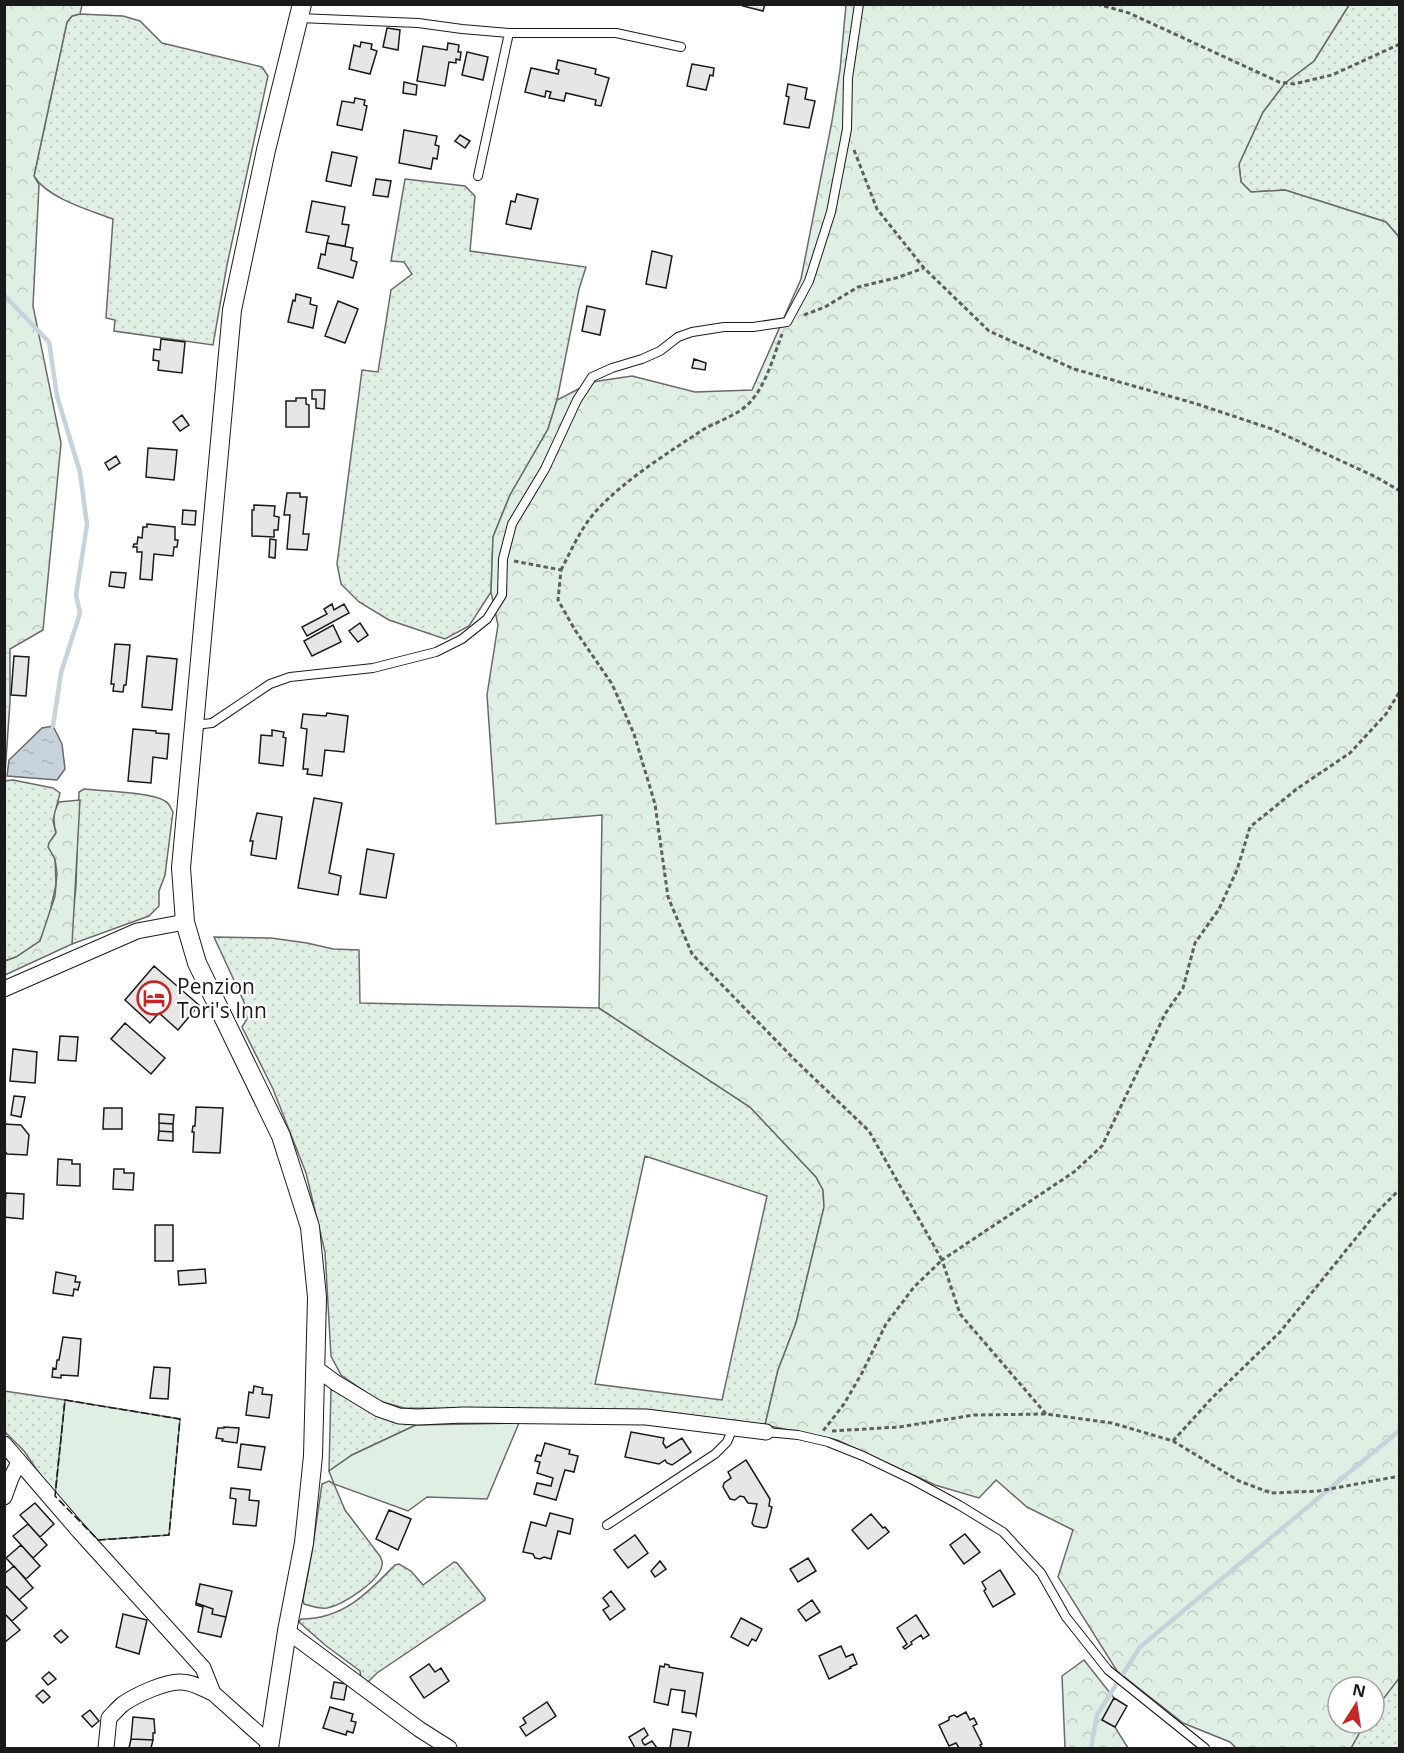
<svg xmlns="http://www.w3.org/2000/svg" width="1404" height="1753" font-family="'Open Sans',sans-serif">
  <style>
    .grass { fill: url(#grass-dots); stroke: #6a6a6a; stroke-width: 1.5; fill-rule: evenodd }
    .forest { fill: url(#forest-crowns); stroke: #6a6a6a; stroke-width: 1.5 }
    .garden { fill: #e0efe3; stroke: #6a6a6a; stroke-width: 1.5 }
    .water { fill: url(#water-ripples); stroke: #6a6a6a; stroke-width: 1.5 }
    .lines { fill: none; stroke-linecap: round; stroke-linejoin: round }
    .stream { stroke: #c6d2dc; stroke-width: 4.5 }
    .building { fill: #e6e6e6; stroke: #1a1a1a; stroke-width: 1.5 }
    .service-casing { stroke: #1a1a1a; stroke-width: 10 }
    .minor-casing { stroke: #1a1a1a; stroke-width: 17 }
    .tertiary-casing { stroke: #1a1a1a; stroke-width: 20 }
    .path { stroke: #5f5f5f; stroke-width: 3; stroke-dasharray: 4.5 3; stroke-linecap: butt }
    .service { stroke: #fff; stroke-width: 8 }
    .minor { stroke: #fff; stroke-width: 15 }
    .tertiary { stroke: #fff; stroke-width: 18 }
    .fence { stroke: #1a1a1a; stroke-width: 1.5; stroke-dasharray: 8 3; stroke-linecap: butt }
    .labels { text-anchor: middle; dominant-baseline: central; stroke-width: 4.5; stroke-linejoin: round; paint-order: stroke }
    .poi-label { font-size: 21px; fill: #1a1a1a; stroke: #fff; text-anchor: start }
  </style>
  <defs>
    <pattern id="grass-dots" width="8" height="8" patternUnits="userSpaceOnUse" patternTransform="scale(1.5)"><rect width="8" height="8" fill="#e0efe3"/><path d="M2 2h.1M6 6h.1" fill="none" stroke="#c0ccc2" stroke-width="1.8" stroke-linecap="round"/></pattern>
    <pattern id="forest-crowns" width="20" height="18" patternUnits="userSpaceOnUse" patternTransform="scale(1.5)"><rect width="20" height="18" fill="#e0efe3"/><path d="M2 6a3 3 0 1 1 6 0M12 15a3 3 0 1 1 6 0" fill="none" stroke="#c0ccc2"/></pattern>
    <pattern id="water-ripples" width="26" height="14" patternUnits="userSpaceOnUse" patternTransform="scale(1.5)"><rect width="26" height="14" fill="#c6d2dc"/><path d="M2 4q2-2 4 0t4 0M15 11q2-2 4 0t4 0" fill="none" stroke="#aab4bc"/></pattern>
  </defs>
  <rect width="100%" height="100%" fill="#fff"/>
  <!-- grass -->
  <path class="grass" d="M1349 5H1399V237L1386 222 1285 190 1251 192 1241 182 1239 164 1263 112 1285 83 1314 61Z
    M80 14 123 16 140 21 162 43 262 67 268 76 227 265 213 345 114 331 115 320 106 318 113 219C89 210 47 198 34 176L67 22 72 16Z
    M405 179 465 186 475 196 470 251 586 267 579 289 557 400 548 429 510 495 493 537 491 592 469 626 445 639 389 620 359 602 341 584 337 564 362 370 378 372 391 290 412 274 404 262 391 261Z
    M13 780 53 788 60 793 53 821 56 833 49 843 55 859 56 884 49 917 40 941 16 957 5 961 4 781Z
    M84 789C101 791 152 792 165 801 169 803 171 808 173 812L165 875 159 891V906L149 916 72 944 71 933 76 886 79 792Z
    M214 937 271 938 307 943 333 949 359 950 360 1003 599 1008 750 1107 816 1177 823 1190 824 1207 796 1323 778 1370 765 1425 589 1410 404 1408 379 1401 341 1375 331 1356 325 1252 306 1173 273 1089 242 1027 247 1019 244 1002ZM645 1156 767 1196 722 1400 595 1384Z
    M331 1389 393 1422 416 1425 352 1455 329 1471Z
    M4 1391 65 1400 55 1496 24 1451 5 1432Z
    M329 1481 334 1484 345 1510 380 1556C381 1559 383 1561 382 1565 380 1581 343 1605 327 1608 320 1609 311 1606 304 1604L303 1600 312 1552 322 1484Z
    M454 1562 457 1563 485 1598V1600L377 1673 367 1683 361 1678 360 1671 325 1645 299 1622 301 1619C343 1619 368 1593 395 1565L399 1564 411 1571 423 1585Z
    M1399 1677V1748H1351L1365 1723H1374V1711Z"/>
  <!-- forest -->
  <path class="forest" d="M5 4 82 5 80 14 72 16 67 22 34 176 39 185 33 306 61 443 43 630 10 649V702L5 774Z
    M846 5H1349L1314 61 1285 83 1263 112 1239 164 1241 182 1251 192 1285 190 1386 222 1399 237 1400 1677 1374 1711V1687H1338V1723H1365L1351 1748H1236L1230 1742 1183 1723 1117 1671 1058 1577 1073 1530 1027 1507 996 1480 979 1498 935 1485 837 1440 765 1425 778 1370 796 1323 824 1207 823 1190 816 1177 750 1107 599 1008 602 815 496 824 487 695 498 625 491 592 493 537 510 495 548 429 557 400 592 382 632 376 695 392 752 390 801 279 832 121 840 70Z
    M80 800 72 944 5 975V961L16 957 40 941 55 896 57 873 55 859 48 847 49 843 56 833C53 821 53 813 59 802Z
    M1084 1660 1114 1698 1102 1720 1115 1727 1128 1748H1065L1062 1676Z"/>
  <!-- garden -->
  <path class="garden" d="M65 1400 180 1419 169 1535 98 1540 55 1496Z
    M519 1423 487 1499 427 1497 408 1511 334 1484 329 1471 352 1455 416 1425Z"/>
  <!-- water -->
  <path class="water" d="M53 726 62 744 65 769 57 780 7 776 9 760 42 728Z"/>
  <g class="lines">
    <!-- stream -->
    <path class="stream" d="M4 295 49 342 57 396 80 472 87 525 76 595 80 613 61 673 53 726
      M1091 1748 1097 1715 1140 1647 1400 1430"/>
  </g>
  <!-- building -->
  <path class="building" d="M744 4H765L763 11 743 6Z
    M387 28 400 30 398 50 383 47Z
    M361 42 372 44 371 49 377 51 370 74 349 69 354 45 360 47Z
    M448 43 459 45 458 52H461L460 60 456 59V63L449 62 445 86 417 81 423 46 447 50Z
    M467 52 488 57 483 80 462 75Z
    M558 60 596 69 595 74 609 78 601 106 595 105 596 100 566 93 564 101 549 98 551 92 546 91 545 97 525 92 531 68 558 74 559 70 556 69Z
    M692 64 714 68 713 76 710 75 706 90 687 86Z
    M404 82 417 85 416 95 403 93Z
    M788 84 807 88 805 99 815 101 809 128 784 124 789 97 786 96Z
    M355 98 365 100 364 105 367 106 362 130 337 125 342 101 354 103Z
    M404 130 437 136 435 145 439 146 437 159 433 158 431 169 399 163Z
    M460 135 470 141 465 148 455 141Z
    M332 152 357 157 351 186 326 181Z
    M376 179 391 181 388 197 373 195Z
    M517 194 538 199 531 229 506 224 511 201 515 202Z
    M312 201 345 207 342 224 349 225 345 246 327 243 329 236 306 232Z
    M327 243 353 248 351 260 357 262 353 278 318 268 321 254 325 255Z
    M652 251 672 256 666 288 646 284Z
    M296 294 311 298 310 304 317 306 313 328 288 322 293 300 295 301Z
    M338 301 358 309 345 343 325 336Z
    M587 306 605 310 600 335 582 331Z
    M161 339 185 342 182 373 158 370 159 361 153 360 154 349 160 350Z
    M694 359 706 363 705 370 692 368Z
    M312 390H325L324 409 316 408V399H312Z
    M296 398H306V404L309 405V427H286V401H296Z
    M182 415 189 425 180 431 173 422Z
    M148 448 177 450 174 480 146 477Z
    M116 456 120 463 109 470 105 463Z
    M287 493H300V497H307L303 534H309L307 550 287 549 290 515H284Z
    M254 505 275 506 274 516 279 517 278 530H274V537L252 536V510H254Z
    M183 510 196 511 195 525 182 524Z
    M147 524 175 527V540H178L177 547H174L173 556 154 554 152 580 140 579 142 552H137V547H133L134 544H137L138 537 142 538 143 527H147Z
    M270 539 276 540 275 558 269 557Z
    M111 572 126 573 124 588 109 586Z
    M332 604 334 610 344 604 349 613 307 636 302 627 327 614 324 609Z
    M360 623 368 635 358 642 349 631Z
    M333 625 341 642 312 656 304 641Z
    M115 644 130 645 126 685H124L123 692 113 691 114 684H111Z
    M14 656 29 657 26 696 11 695Z
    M147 656 177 659 172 710 142 707Z
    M327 713 348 716 344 752 325 750 322 776 307 774 308 769H303L307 729 301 728 303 714 326 716Z
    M133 729 156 731V733L169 734 167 759 153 757 151 783 128 781Z
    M272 730 284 732 283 737 286 738 283 766 259 763 261 735 272 736Z
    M314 798 342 803 329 873 341 876 338 895 298 888Z
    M257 813 282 817 276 859 251 855 253 841H250Z
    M367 849 394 854 386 898 360 894Z
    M154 966 199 1005 178 1030 159 1013 150 1023 125 1000Z
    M125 1023 165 1058 151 1074 111 1039Z
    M60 1036 78 1037 76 1061 58 1060Z
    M13 1049 37 1052 35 1083 10 1081Z
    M14 1096 25 1097 21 1117 11 1115Z
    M196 1107 223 1108 220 1153 193 1152 194 1132H192L193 1126H195Z
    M104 1108H122V1129H103Z
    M159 1114 174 1115 173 1124 159 1123Z
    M159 1123 173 1124V1132L159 1131Z
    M4 1124 21 1125 29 1135 27 1155 7 1154 4 1150Z
    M159 1131 173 1132V1141L158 1140Z
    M58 1159 72 1160V1164H80V1186L57 1185Z
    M114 1169H124V1173H134L133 1190 113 1189Z
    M6 1193 24 1194 23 1219 4 1217Z
    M155 1225H173V1261H155Z
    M205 1269 206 1283 179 1285 178 1271Z
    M56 1272 76 1276 75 1282H80L78 1290 74 1289 73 1296 53 1293Z
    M63 1337 81 1339 78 1376 61 1375V1378L52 1377 53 1368 56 1369 57 1360H59Z
    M154 1367 170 1368 168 1399 150 1398Z
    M254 1386 263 1388 262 1394 272 1395 269 1418 246 1415 249 1392 253 1393Z
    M224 1427 239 1428 237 1443 222 1441 223 1439 216 1438 218 1428H224Z
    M631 1432 664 1438 663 1443 666 1448 682 1438 691 1452 672 1465 667 1463 665 1460 659 1464 625 1457Z
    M545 1443 570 1450 569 1454 578 1456 574 1472 565 1470 556 1500 534 1494 537 1483 551 1486 553 1478 537 1473 540 1462 535 1461 537 1455 541 1456Z
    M241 1444 265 1447 261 1470 238 1467Z
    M746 1460 770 1499 769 1506 772 1507 767 1527 764 1528 754 1526 752 1523 757 1504 748 1503 744 1497 740 1496 735 1500 730 1499 723 1487 724 1483 731 1478 728 1472Z
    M231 1488 250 1490 249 1500 259 1501 256 1526 233 1524 236 1499 230 1498Z
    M35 1503 54 1524 40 1537 20 1515Z
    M389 1510 411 1519 398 1550 376 1539Z
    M550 1513 573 1519 570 1534 558 1531 551 1559 544 1557 540 1559 535 1558 533 1554 523 1552 531 1522 546 1526Z
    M871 1514 883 1528 885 1527 889 1532 868 1549 852 1530Z
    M28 1524 47 1545 33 1558 13 1536Z
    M965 1534 980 1552 964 1564 950 1545Z
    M635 1535 648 1553 628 1568 614 1550Z
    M21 1545 40 1566 26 1579 6 1558Z
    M808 1558 816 1571 798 1582 790 1569Z
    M660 1561 666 1569 655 1577 651 1571Z
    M14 1566 33 1588 19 1600 4 1584V1574Z
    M1000 1570 1015 1594 993 1607 984 1591 986 1589 982 1582Z
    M200 1584 232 1591 226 1617 212 1614 213 1609 196 1603Z
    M7 1587 27 1608 12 1621 4 1613V1590Z
    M611 1591 625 1609 610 1620 603 1610 609 1606 603 1598Z
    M812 1600 820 1612 806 1621 798 1610Z
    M196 1603 213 1609 212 1614 226 1617 221 1637 198 1632 203 1607 196 1605Z
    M4 1613 20 1630 5 1642 4 1641Z
    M123 1614 147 1620 139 1654 116 1647Z
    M916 1615 929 1635 923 1639 921 1635 911 1642 912 1644 905 1649 903 1647 907 1644 897 1628Z
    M741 1618 762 1629 756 1641 752 1639 748 1646 731 1637Z
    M61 1630 68 1637 61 1643 54 1636Z
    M841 1646 846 1657 853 1654 857 1664 850 1667 851 1668 829 1679 819 1656Z
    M429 1664 435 1672 441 1668 449 1681 424 1698 410 1677Z
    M665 1664 669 1665V1667L703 1673 696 1716 695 1714 682 1712 685 1691 671 1689 668 1705 654 1702 660 1666 664 1667Z
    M49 1672 56 1679 48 1685 42 1678Z
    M334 1682 347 1684 344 1700 331 1698Z
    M43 1690 50 1697 43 1703 36 1696Z
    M1114 1698 1127 1706 1115 1727 1102 1720Z
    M547 1702 556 1716 526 1736 520 1727 526 1723 523 1718Z
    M330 1707 353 1714 351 1721 356 1722 353 1733 347 1731 346 1735 323 1728Z
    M90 1710 99 1721 92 1727 82 1716Z
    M966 1712 970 1720 974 1718 977 1724 973 1726 982 1744 980 1745 982 1748H959L956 1743 949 1746 939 1725 949 1720V1717L954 1715 957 1717Z
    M133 1717 154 1719 155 1733H153V1740L131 1739Z
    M644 1728 648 1735 642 1740 643 1743 645 1745 652 1741 657 1748H634H635L629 1737Z
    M673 1729 691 1732 688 1748H670Z
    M131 1739 153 1740 151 1748H129Z"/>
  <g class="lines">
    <defs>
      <path id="service" d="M299 18 418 23 462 29 509 33H616L681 47
        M478 176 509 33
        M195 725 212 723 270 684 290 677 373 668 436 652 462 639 487 619 502 595 503 559 512 524 545 469 577 400 592 377 612 368 642 359 660 351 678 337 692 332 724 327H753L787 322 809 281 831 212 847 129 848 78 859 4
        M766 1432 798 1435 828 1442 863 1456 913 1480 959 1505 1003 1532 1041 1573 1066 1617 1108 1670 1205 1748
        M607 1525 715 1454 727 1442 733 1428"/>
      <path id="minor" d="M4 989 137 931 185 922
        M317 1369 336 1383 379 1409 399 1416 418 1417 464 1415 646 1417 766 1432
        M4 1444 79 1531 203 1668 213 1693 270 1744
        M4 1497 11 1478 19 1462
        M287 1631 419 1729 449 1748
        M106 1748 109 1718C114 1713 118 1708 123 1704 136 1695 166 1681 181 1682 193 1682 203 1689 213 1693"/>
      <path id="tertiary" d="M269 1748 287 1631 304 1543 313 1456 317 1297 310 1227 281 1136 197 963 185 922 181 868 232 310 266 150 302 4"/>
    </defs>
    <!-- service casing -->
    <use href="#service" class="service-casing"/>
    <!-- minor casing -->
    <use href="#minor" class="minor-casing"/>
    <!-- tertiary casing -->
    <use href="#tertiary" class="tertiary-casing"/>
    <!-- path -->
    <path class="path" d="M1097 4 1129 13 1279 82 1294 84 1332 75 1400 44
      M854 150 877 209 924 268 989 331 1074 369 1197 404 1272 429 1376 477 1400 491
      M804 315 825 307 858 287 896 278 924 268
      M514 561 561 570 558 600 575 630 612 684 634 734 655 804 668 897 692 954 795 1060 869 1131 942 1260 914 1287 886 1324 862 1373 844 1404 823 1431
      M561 570C572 549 582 525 599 508 625 480 669 452 701 431 717 421 740 415 752 400 767 382 774 355 782 334
      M1046 1414 960 1314 942 1260 1074 1172 1102 1146 1165 1014 1183 988 1195 943 1219 909 1237 870 1250 827 1298 788 1350 753 1386 714 1400 691
      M832 1431 899 1427 974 1415 1046 1414 1112 1423 1173 1441 1239 1481 1271 1493 1319 1491 1400 1476
      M1173 1441 1211 1399 1280 1332 1377 1212 1400 1189"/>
    <!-- service -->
    <use href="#service" class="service"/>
    <!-- minor -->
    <use href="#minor" class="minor"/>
    <!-- tertiary -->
    <use href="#tertiary" class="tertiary"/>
    <!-- fence -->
    <path class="fence" d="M65 1400 180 1419 169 1535 98 1540 55 1496Z"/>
  </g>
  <!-- icons -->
  <defs>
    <symbol id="hotel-ring" viewBox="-11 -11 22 22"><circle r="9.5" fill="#fff" stroke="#c62828" stroke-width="1.5"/><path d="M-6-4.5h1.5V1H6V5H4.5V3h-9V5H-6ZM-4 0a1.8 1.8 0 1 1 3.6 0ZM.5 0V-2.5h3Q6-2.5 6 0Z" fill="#c62828"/></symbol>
  </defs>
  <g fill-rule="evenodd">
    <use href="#hotel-ring" x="135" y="979" width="38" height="38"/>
  </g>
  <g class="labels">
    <!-- poi labels -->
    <g class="poi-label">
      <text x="177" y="986">Penzion<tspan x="177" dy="24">Tori's Inn</tspan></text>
    </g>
  </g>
  <!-- border -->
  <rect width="1404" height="1753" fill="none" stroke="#1a1a1a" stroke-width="12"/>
  <!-- north arrow -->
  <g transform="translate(1356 1705) rotate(12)"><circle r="28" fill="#ffffff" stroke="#a3a3a3" stroke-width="1.5"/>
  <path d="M0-4.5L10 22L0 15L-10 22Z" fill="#c62828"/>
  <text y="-9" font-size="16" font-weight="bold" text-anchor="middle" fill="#1a1a1a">N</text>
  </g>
</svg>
